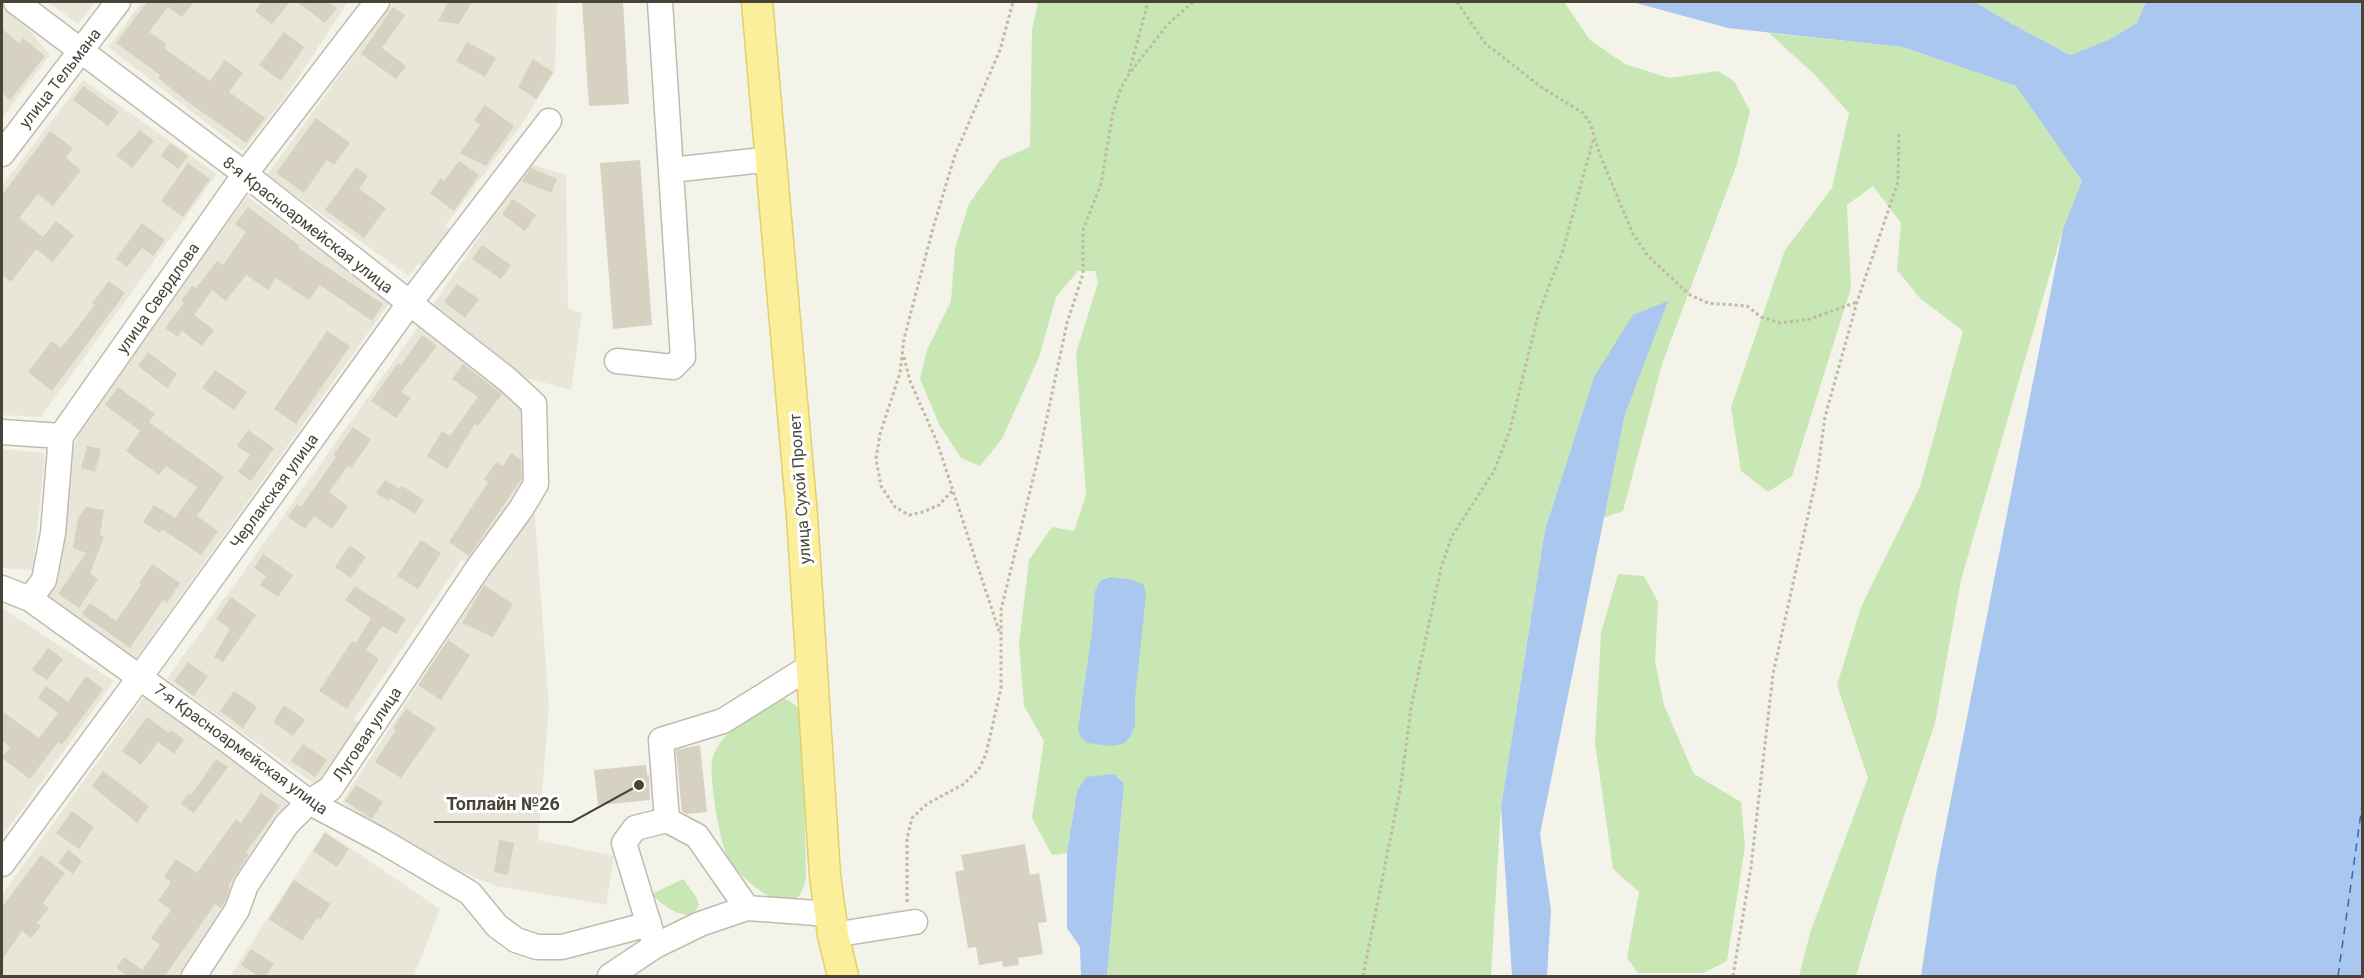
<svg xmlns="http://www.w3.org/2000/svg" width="2364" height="978" font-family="Roboto,sans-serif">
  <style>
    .residential { fill: #e8e6d8 }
    .green { fill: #c8e7b4 }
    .water { fill: #a9c7ef }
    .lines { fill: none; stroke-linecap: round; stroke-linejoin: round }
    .ferry { stroke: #3369b2; stroke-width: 1.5; stroke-dasharray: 8 6; stroke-linecap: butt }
    .building { fill: #d6d1c0 }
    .minor-casing { stroke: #c0bcad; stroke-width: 27 }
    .major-casing { stroke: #e1d06c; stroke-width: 33 }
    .path { stroke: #c1ba9e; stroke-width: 3; stroke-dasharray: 3 3; stroke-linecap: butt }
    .minor { stroke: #fff; stroke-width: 24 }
    .major { stroke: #fbef9c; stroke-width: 30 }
    .labels { text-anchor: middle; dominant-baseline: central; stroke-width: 6; stroke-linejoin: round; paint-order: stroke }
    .street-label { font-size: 16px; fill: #484538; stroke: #fff }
    .leader { fill: none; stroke: #484538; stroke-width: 2 }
    .callout-dot { fill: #484538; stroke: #fff; stroke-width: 2 }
    .callout-label { font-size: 18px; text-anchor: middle; font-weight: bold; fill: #484538; stroke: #fff; stroke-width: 6; stroke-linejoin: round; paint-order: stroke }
  </style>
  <rect width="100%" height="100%" fill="#f4f3ea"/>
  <!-- residential -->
  <path class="residential" d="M48 2H95L78 24Z
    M142 2H348L288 93 243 151 108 47Z
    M393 2H557L555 71 526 118 445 226 454 232 427 270 418 264 409 276 267 175Z
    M2 8 28 29 50 55 2 118Z
    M83 80 217 174 41 417 2 415V186Z
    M529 164 566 175 568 309 582 313 571 390 527 378 431 308Z
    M247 196 390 302 134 661 47 598 62 551 73 450 80 427Z
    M418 327 528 410 531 483 473 566 462 559 354 720 361 724 319 787 167 679Z
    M2 449 45 453 33 570 2 568Z
    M534 505 549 707 538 840 614 856 606 905 496 886 419 855 342 802Z
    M2 608 114 681 2 837Z
    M144 697 257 772 288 805 180 976H2V895Z
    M325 831 440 909 414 976H230Z"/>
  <!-- green -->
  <path class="green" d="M1038 2H1564L1590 40 1625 64 1669 78 1718 71 1734 81 1750 111 1737 164 1662 364 1623 511 1603 518 1625 414 1594 377 1545 530 1501 807 1491 976H1107L1124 784 1077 791 1067 853 1052 855 1032 818 1044 741 1024 706 1019 644 1029 560 1052 527 1074 531 1086 495 1076 353 1098 283 1095 271H1078L1056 297 1039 357 1002 439 980 466 961 458 939 424 920 379 927 350 951 301 955 248 969 204 1000 160 1030 147 1032 30Z
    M1975 2H2146L2137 23 2108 40 2070 55 2012 24Z
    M1769 33 1903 47 2016 86 2082 181 2063 229 1961 580 1935 723 1903 819 1856 976H1799L1810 933 1868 778 1837 685 1861 607 1920 487 1963 331 1920 298 1897 270 1901 223 1873 186 1847 205 1851 288 1792 476 1768 492 1741 471 1731 407 1785 250 1832 188 1849 113 1814 74Z
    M1618 574 1644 576 1658 602 1655 661 1664 705 1694 774 1741 802 1745 846 1727 961 1703 973H1638L1627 958 1639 892 1613 869 1595 743 1601 633Z
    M782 698C795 703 800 707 803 720L806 878C804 885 802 894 796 899 779 913 738 875 729 860 720 844 709 780 712 761 713 755 718 745 722 740 732 728 763 710 777 699Z
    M683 879 697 898 699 905 693 915C679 917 660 904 652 894Z"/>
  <!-- water -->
  <path class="water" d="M1632 2H1975L2012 24 2070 55 2108 40 2137 23 2146 2H2362V976H1921L1936 875 2063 229 2082 181 2016 86 1903 47 1728 28Z
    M1668 301 1625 414 1540 834 1551 910 1547 976H1512L1501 807 1545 530 1594 377 1633 315Z
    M1111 577 1132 580 1144 585 1146 595 1135 699V726L1130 737 1123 744 1111 746 1087 743 1081 738 1078 729 1092 632 1095 591 1100 581Z
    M1114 774 1124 784 1107 976H1081L1080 947 1067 928V853L1077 791 1086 777Z"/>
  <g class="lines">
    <!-- ferry -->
    <path class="ferry" d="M2338 976 2362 806"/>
  </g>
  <!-- building -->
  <path class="building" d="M147 2H194L182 17 168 7 149 32 167 44 164 48 210 81 225 60 243 73 229 92 265 118 246 143 188 102 158 78 160 75 116 43Z
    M262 2H290L272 24 255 11Z
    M297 2H328L337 8 325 23Z
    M448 2H472L459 24 438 21Z
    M582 2H623L629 104 589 106Z
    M393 7 405 15 382 48 406 66 396 79 361 54Z
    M2 29 19 43 23 38 45 56 10 100 2 93Z
    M284 32 304 47 281 81 259 65Z
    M467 42 496 58 485 77 456 61Z
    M533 59 553 72 536 99 518 87Z
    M83 86 119 112 108 126 73 100Z
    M485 105 514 126 486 166 460 153 480 125 474 120Z
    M316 118 350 143 334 165 327 160 304 193 276 173Z
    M140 130 154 141 132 168 116 155Z
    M50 131 73 148 66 158 81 170 53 206 38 194 19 218 43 237 56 221 74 235 53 262 36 249 11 282 2 275V195Z
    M170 143 188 156 178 169 161 156Z
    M640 160 652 325 613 329 600 163Z
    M459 161 479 175 454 211 430 193 441 178 444 181Z
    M188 163 210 179 183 217 161 201Z
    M356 167 368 176 359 189 386 208 364 238 325 210Z
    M531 168 557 179 551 193 522 181Z
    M513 199 536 215 525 231 502 214Z
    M248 207 300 246 298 248 383 304 372 321 320 285 309 300 276 278 268 290 246 275 226 301 212 290 194 315 214 330 202 346 182 331 178 337 165 328 184 303 181 301 192 286 196 288 217 261 223 265 246 232 235 224Z
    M142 223 165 240 153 256 142 248 127 267 116 259Z
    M482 245 511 265 501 279 472 259Z
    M109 281 125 293 52 391 28 372 52 341 61 348 95 305 92 303Z
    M457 284 479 299 465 318 444 302Z
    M327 331 350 346 296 424 274 409Z
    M422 335 437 346 401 392 411 398 396 418 371 401 398 363 401 365Z
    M148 352 177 374 167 388 138 366Z
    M463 364 502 394 478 426 475 424 447 469 427 456 442 431 450 436 478 397 452 379Z
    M215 370 247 392 234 410 202 388Z
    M118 387 155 414 149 422 224 477 197 516 218 531 201 555 162 529 160 533 143 522 154 505 175 518 197 487 166 466 159 475 126 451 140 431 105 405Z
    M353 427 371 440 351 468 348 466 329 492 348 506 332 529 314 516 305 529 288 517 297 504 301 507 336 457 333 455Z
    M248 430 274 448 251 481 238 472 250 455 237 446Z
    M87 446 101 449 95 472 81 468Z
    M511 453 521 460 522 478 469 556 449 542 488 482 484 479 496 462 503 466Z
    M385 480 400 489 402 486 424 500 415 514 390 498 389 501 376 493Z
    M86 507 104 510 100 535 104 537 90 573 98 579 79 608 58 594 86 553 73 548 78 518Z
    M421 540 441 553 418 589 397 576Z
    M350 545 366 557 351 578 335 567Z
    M263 554 293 575 278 597 260 585 266 576 254 568Z
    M152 564 180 583 167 603 163 600 130 648 82 614 90 603 116 621 141 585 139 583Z
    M484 585 513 604 493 637 462 623Z
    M355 586 406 619 396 634 382 626 366 650 379 659 347 709 319 691 352 641 356 643 371 618 345 600Z
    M231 597 256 615 223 662 214 657 230 629 216 619Z
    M448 640 470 655 441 700 418 685Z
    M48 648 63 659 47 680 32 670Z
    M188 662 208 676 194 696 174 681Z
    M86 676 103 689 62 745 58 742 30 779 2 758 10 747 2 740V711L39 738 58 713 38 698 46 686 68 702Z
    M234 691 257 707 243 728 220 711Z
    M284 705 305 720 293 736 273 722Z
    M406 709 436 728 401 778 375 762 396 730 393 728Z
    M147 717 169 733 171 730 184 740 174 754 158 742 141 765 122 751Z
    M303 744 327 760 315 777 291 761Z
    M700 745 707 812 687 814 682 812 676 750Z
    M216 759 228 767 194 813 181 804 189 793 191 795Z
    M646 765 647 775H649L650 800 598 805 594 770Z
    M103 771 149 806 137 823 92 786Z
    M356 785 383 802 372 819 345 801Z
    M261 793 280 806 246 852 249 854 228 886 230 887 225 902 221 908 215 904 165 976H127L116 968 124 957 142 970 160 945 151 938 171 910 158 901 171 882 164 877 176 859 197 873 236 819 241 823Z
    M72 811 94 827 79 849 56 833Z
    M325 833 349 849 337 867 313 851Z
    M499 840 514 843 508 875 494 872Z
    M1025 844 1030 875 1039 873 1047 922 1038 923 1043 954 1018 958 1019 965 1003 967 1002 961 979 965 976 947 968 948 955 872 964 870 961 855Z
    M68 850 82 861 73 874 58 863Z
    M41 855 65 873 43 903 49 908 37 923 41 926 31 938 22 931 2 960V907Z
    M294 880 331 904 320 920 317 918 302 941 269 919Z
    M251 949 274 964 266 976H258L241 965Z"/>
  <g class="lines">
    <defs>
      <path id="minor" d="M16 2 245 174 508 380 534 404 536 484 521 509 478 568 330 789 309 802 287 824 246 885 237 910 194 976
        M2 154 118 2
        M671 170 772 159
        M617 361 673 367 683 357 660 2
        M2 432 61 436
        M2 588 30 599 44 580 53 533 61 436 245 174 377 2
        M30 599 227 740 309 802 382 841 470 893 497 926 516 940 537 947H562L649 924
        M2 864 140 677 409 304 549 121
        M747 908 697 836 667 820 661 740 723 721 811 666
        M833 935 915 922
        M653 938 624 843 635 828 667 820
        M610 976 655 946 700 924 747 908 830 914"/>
      <path id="major" d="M757 2 802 516 825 875 833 935 843 976"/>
    </defs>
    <!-- minor casing -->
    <use href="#minor" class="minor-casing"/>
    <!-- major casing -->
    <use href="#major" class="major-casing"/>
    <!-- path -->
    <path class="path" d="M1457 2 1485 43 1541 87 1583 113 1590 123 1600 155 1633 234 1648 256 1690 295 1708 303 1747 306 1761 317 1780 323 1810 319 1857 302
      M1129 72 1148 2
      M904 357 910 381 937 442 999 631
      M952 491 939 505 923 512 909 515 895 507 881 486 876 459 880 434 900 373 904 339 933 228 955 155 1000 50 1013 2
      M907 902V839L912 818 927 804 964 784 979 769 986 754 1001 688V610L1040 450 1067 323 1083 274V230L1101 184 1113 112 1121 88 1129 74 1168 24 1193 2
      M1363 976 1401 785 1411 707 1441 568 1452 536 1494 471 1510 430 1538 315 1563 250 1594 137
      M1733 976 1751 867 1773 674 1817 475 1825 417 1857 302 1898 182 1899 131"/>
    <!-- minor -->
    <use href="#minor" class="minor"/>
    <!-- major -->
    <use href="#major" class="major"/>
  </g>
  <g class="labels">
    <!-- street labels -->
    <g class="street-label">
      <text transform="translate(60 78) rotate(-52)">улица Тельмана</text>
      <text transform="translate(308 225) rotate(38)">8-я Красноармейская улица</text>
      <text transform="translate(158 298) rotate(-55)">улица Свердлова</text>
      <text transform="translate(800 489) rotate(-94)">улица Сухой Пролет</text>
      <text transform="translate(274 491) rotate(-54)">Черлакская улица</text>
      <text transform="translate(367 734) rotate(-56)">Луговая улица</text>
      <text transform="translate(241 749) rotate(36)">7-я Красноармейская улица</text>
    </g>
  </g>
  <!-- callouts -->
  <path class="leader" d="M639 785L572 822H434"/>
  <circle class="callout-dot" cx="639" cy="785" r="6"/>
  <g class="callout-label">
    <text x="503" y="810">Топлайн №26</text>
  </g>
  <!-- border -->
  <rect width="2364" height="978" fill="none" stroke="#484538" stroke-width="6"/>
</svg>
